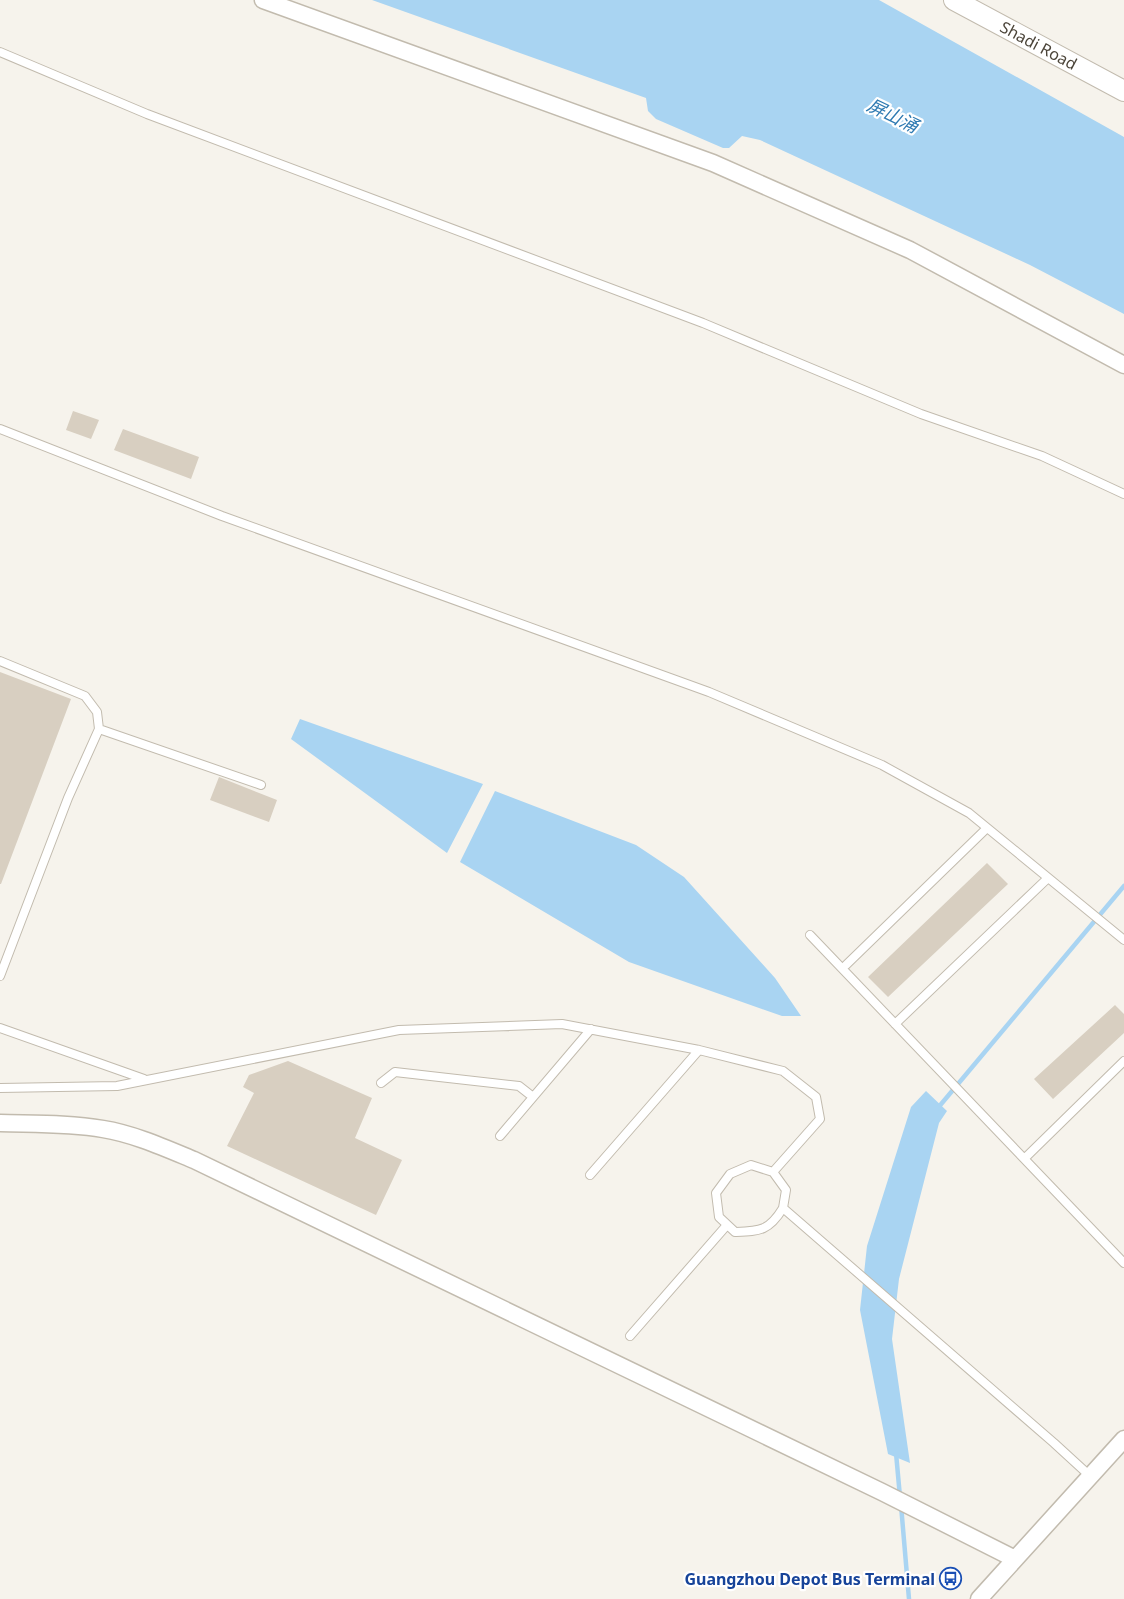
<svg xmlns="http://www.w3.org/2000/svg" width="1124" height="1599" font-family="'Noto Sans','Noto Sans SC',sans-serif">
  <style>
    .water { fill: #a9d4f2 }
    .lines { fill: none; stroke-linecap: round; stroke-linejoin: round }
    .stream { stroke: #a9d4f2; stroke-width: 4.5 }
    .building { fill: #d8cfc1 }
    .service-casing { stroke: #c2bbae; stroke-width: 10 }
    .minor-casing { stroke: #c2bbae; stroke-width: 19 }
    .tertiary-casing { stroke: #c2bbae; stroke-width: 22 }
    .service { stroke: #fff; stroke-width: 8 }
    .minor { stroke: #fff; stroke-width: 16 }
    .tertiary { stroke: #fff; stroke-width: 20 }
    .labels { text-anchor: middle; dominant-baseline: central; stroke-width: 4.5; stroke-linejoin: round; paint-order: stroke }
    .street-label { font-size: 16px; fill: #4b4439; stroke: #fff }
    .transit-label { font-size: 16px; font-weight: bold; fill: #164399; stroke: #fff; text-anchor: end }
    .water-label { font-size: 18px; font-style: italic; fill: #2e7ab2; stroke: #fff }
  </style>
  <rect width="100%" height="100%" fill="#f6f3ec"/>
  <!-- water -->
  <path class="water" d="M372 0H879L1124 137V314L1030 265 760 140 742 136 729 148H723L656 119 648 111 646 98Z
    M300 719 483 784 447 853 291 739Z
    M495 791 636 845 684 877 775 978 801 1016H782L629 962 460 862Z
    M926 1091 947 1111 939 1123 899 1279 892 1339 910 1463 888 1454 860 1310 867 1246 911 1107Z"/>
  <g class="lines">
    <!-- stream -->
    <path class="stream" d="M937 1109 1124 886
      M896 1453 900 1497
      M901 1505 909 1599"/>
  </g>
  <!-- building -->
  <path class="building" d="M73 411 99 420 91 439 66 430Z
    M123 429 199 457 191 479 114 450Z
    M0 672 71 699 1 884H0Z
    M219 777 277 800 269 822 210 800Z
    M987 863 1008 884 888 997 868 977Z
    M1115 1005 1124 1014V1033L1053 1099 1034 1079Z
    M288 1061 372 1098 355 1138 402 1160 376 1215 227 1146 254 1093 243 1087 249 1075Z"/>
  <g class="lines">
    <defs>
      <path id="service" d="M0 52 147 114 703 323 921 414 1042 456 1124 494
        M0 429 222 516 709 692 882 765 969 813 1124 940
        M0 661 85 696 97 712 99 729 68 798 0 976
        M99 729 261 785
        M810 935 1124 1263
        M846 965 987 828
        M895 1024 1048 878
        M0 1028 144 1079
        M381 1083 395 1072 519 1086 533 1097
        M0 1088 117 1086 399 1030 562 1024 699 1050 783 1071 816 1097 820 1119 773 1172 786 1190 783 1208 1054 1443 1090 1476
        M500 1136 591 1029
        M1025 1158 1124 1061
        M773 1172 751 1165 730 1174 716 1193 719 1217 735 1232C760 1231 769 1231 783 1208
        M590 1175 699 1050
        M630 1336 727 1225"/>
      <path id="minor" d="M263 0 713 163 910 250 1124 365
        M0 1123C34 1124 69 1123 103 1129 134 1134 165 1148 194 1160L882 1492 1015 1559
        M979 1599 1124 1439"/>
      <g id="tertiary">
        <path id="s1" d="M954 0 1124 91"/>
      </g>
    </defs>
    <!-- service casing -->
    <use href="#service" class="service-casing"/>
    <!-- minor casing -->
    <use href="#minor" class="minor-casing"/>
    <!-- tertiary casing -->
    <use href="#tertiary" class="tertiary-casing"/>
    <!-- service -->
    <use href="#service" class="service"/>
    <!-- minor -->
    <use href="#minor" class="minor"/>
    <!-- tertiary -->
    <use href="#tertiary" class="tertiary"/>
  </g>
  <!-- icons -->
  <defs>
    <symbol id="bus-ring" viewBox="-11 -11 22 22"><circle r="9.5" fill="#fff" stroke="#1a4fb4" stroke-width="1.5"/><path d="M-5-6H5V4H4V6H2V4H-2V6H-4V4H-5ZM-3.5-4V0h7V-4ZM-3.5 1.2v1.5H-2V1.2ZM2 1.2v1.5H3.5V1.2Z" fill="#1a4fb4"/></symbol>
  </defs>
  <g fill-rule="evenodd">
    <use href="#bus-ring" x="938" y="1566" width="25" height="25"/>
  </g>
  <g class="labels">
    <!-- street labels -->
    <g class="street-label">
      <text stroke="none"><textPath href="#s1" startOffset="96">Shadi Road</textPath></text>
    </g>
    <!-- transit labels -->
    <g class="transit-label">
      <text x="935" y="1579">Guangzhou Depot Bus Terminal</text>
    </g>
    <!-- water labels -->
    <g class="water-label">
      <text transform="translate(893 115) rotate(26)">屏山涌</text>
    </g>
  </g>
</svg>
